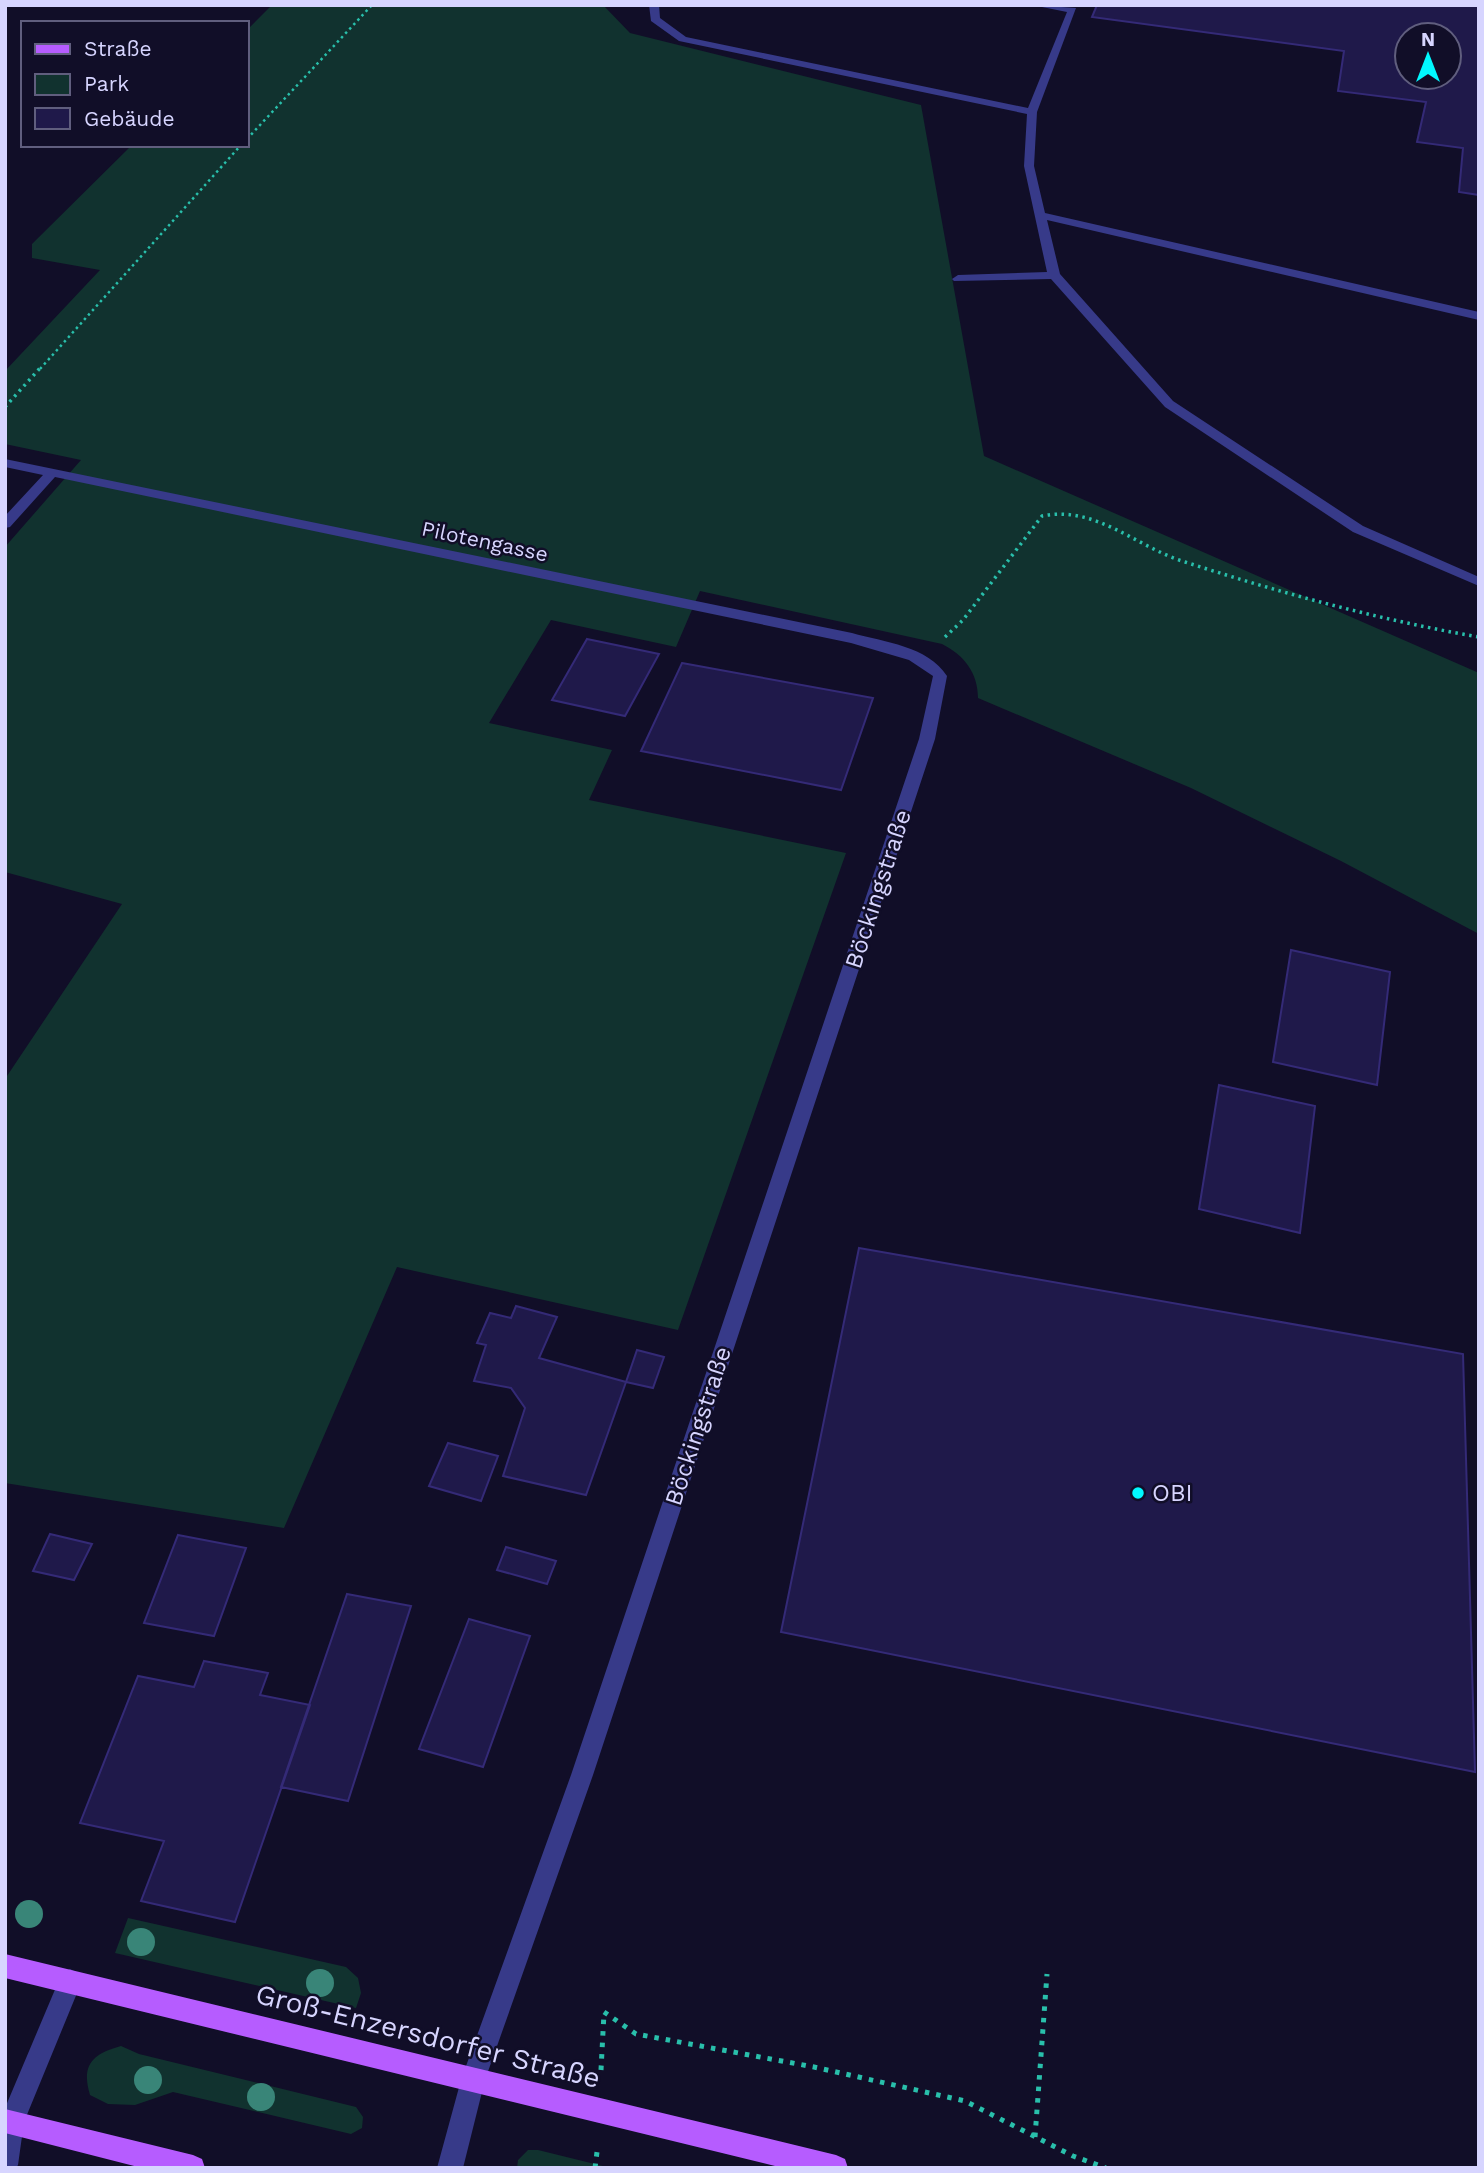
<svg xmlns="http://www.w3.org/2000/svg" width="1484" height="2173" font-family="'Work Sans',sans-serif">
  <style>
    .green { fill: #11322f }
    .building { fill: #1f194a; stroke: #342a77; stroke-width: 2; fill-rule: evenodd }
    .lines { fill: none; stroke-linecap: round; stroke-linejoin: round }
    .path-far2 { stroke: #29bfab; stroke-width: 2.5; stroke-dasharray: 2.5 3.5; stroke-linecap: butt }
    .path-far1 { stroke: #29bfab; stroke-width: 3.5; stroke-dasharray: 2.5 4.5; stroke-linecap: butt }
    .path { stroke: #29bfab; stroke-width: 5; stroke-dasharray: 4.5 7; stroke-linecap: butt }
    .minor { fill: #373a89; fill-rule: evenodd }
    .major { fill: #b65cff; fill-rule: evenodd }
    .tree { fill: #398578 }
    .poi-dot { fill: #01f8ff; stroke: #110e28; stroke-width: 2.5 }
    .labels { text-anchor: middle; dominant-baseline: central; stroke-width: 5; stroke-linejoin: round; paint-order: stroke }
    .far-street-label { font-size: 21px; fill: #d7d5ff; stroke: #110e28 }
    .street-label { font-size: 24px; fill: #d7d5ff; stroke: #110e28 }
    .poi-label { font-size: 24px; fill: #d7d5ff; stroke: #110e28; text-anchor: start }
    .near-street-label { font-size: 28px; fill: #d7d5ff; stroke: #110e28 }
  </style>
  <rect width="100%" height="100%" fill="#110e28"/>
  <!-- green -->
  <path class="green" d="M272 5H603L630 33 921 105 984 456 1479 673V934L1341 861 1191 788 978 698C978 673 964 655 942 644L700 591 676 647 551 620 489 723 612 750 589 800 846 853 678 1330 397 1267 284 1528 5 1483V1079L122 904 5 872V547L81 460 5 444V371L100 270 32 258V244L132 145H247V30Z
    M128 1918 346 1967 358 1978 361 1993 356 2008 115 1953Z
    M121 2046 139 2054 356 2107 363 2117 362 2128 351 2134 173 2092 135 2105 108 2104 90 2095C81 2065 92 2054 121 2046Z
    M528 2150H538L611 2168H517L518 2160Z"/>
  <!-- building -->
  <path class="building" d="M1097 5H1479V195L1459 192 1463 148 1417 142 1426 102 1338 91 1344 51 1092 17ZM1407 35H1449V77H1407Z
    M587 639 659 654 625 716 552 700Z
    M682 663 873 698 841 790 641 751Z
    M1291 950 1390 972 1377 1085 1273 1062Z
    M1219 1085 1315 1106 1300 1233 1199 1209Z
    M859 1248 1463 1354 1475 1772 781 1632Z
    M516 1306 557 1317 539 1358 626 1382 586 1495 503 1476 525 1408 511 1388 474 1381 486 1345 477 1343 490 1313 511 1318Z
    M637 1350 664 1357 653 1388 626 1382Z
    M448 1443 498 1456 481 1501 429 1486Z
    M50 1534 92 1544 74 1580 33 1571Z
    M178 1535 246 1548 214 1636 144 1623Z
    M506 1547 556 1561 547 1584 497 1570Z
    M347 1594 411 1606 348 1801 281 1787Z
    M469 1619 530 1636 483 1767 419 1749Z
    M204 1661 268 1673 260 1695 310 1705 235 1922 141 1901 164 1841 80 1823 138 1676 194 1687Z"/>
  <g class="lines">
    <!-- path-far2 -->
    <path class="path-far2" d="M247 139 372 5
      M40 369 241 145"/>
    <!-- path-far1 -->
    <path class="path-far1" d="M5 407 41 367
      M945 637 963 620 1042 516C1096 505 1136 547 1185 562 1281 593 1380 620 1479 637"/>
    <!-- path -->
    <path class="path" d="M604 2012 636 2034 814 2067 965 2101 1073 2156 1106 2168
      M601 2070 604 2013
      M1035 2137 1047 1974
      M595 2168 597 2152"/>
    <!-- minor -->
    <path class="minor" d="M649 5H659L660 18 686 37 1028 108 1067 12 1032 5 1076 8 1037 112 1034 166 1045 213 1479 312V320L1047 220 1060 274 1173 401 1363 526 1479 577V586L1353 532 1165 407 1051 279 954 281 952 279 958 275 1047 272 1024 166 1027 114 679 41 651 21Z
      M5 459 852 633C884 642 928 646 947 676L935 739 593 1775 485 2080 463 2168H437L461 2080 571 1775 919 739 933 676 909 660 851 643 55 477 10 527 5 528V516L43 475 5 467Z
      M70 1969 78 1973 82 1981 24 2122 18 2165 16 2168H5V2108L62 1973Z"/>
    <!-- major -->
    <path class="major" d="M5 1954 836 2155 845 2159 848 2168H783L5 1978Z
      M5 2109 193 2155 202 2159 205 2168H142L5 2133Z"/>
  </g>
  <!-- trees -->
  <g class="tree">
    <circle cx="29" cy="1914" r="14"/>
    <circle cx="141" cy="1942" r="14"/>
    <circle cx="320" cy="1983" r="14"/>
    <circle cx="148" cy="2080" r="14"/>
    <circle cx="261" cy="2097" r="14"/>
  </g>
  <!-- markers -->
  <circle class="poi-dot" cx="1138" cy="1493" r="7"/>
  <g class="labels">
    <!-- far-street labels -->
    <g class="far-street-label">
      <text transform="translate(485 541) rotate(12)">Pilotengasse</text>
    </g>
    <!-- street labels -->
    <g class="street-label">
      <text transform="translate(878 889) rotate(-72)">Böckingstraße</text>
      <text transform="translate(698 1426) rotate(-72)">Böckingstraße</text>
    </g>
    <!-- poi labels -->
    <g class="poi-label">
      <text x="1152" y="1493">OBI</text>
    </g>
    <!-- near-street labels -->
    <g class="near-street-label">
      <text transform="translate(428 2036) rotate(14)">Groß-Enzersdorfer Straße</text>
    </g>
  </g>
  <!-- border -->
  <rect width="1484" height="2173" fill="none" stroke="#d7d5ff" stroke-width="14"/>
  <!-- legend -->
  <rect x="21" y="21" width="228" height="126" fill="#110e28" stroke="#605e7e" stroke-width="2"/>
  <rect x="35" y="44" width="35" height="10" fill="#b65cff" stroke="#605e7e" stroke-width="2"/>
  <text x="84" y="56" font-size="21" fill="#d7d5ff">Straße</text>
  <rect x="35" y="74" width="35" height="21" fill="#11322f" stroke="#605e7e" stroke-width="2"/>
  <text x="84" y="91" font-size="21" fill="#d7d5ff">Park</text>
  <rect x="35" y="108" width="35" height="21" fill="#1f194a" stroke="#605e7e" stroke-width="2"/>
  <text x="84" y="126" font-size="21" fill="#d7d5ff">Gebäude</text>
  <!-- north arrow -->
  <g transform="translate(1428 56)"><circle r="33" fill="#110e28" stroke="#605e7e" stroke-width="2"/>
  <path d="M0-5L12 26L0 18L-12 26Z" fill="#01f8ff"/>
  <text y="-10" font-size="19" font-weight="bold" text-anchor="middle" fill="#d7d5ff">N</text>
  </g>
</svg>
